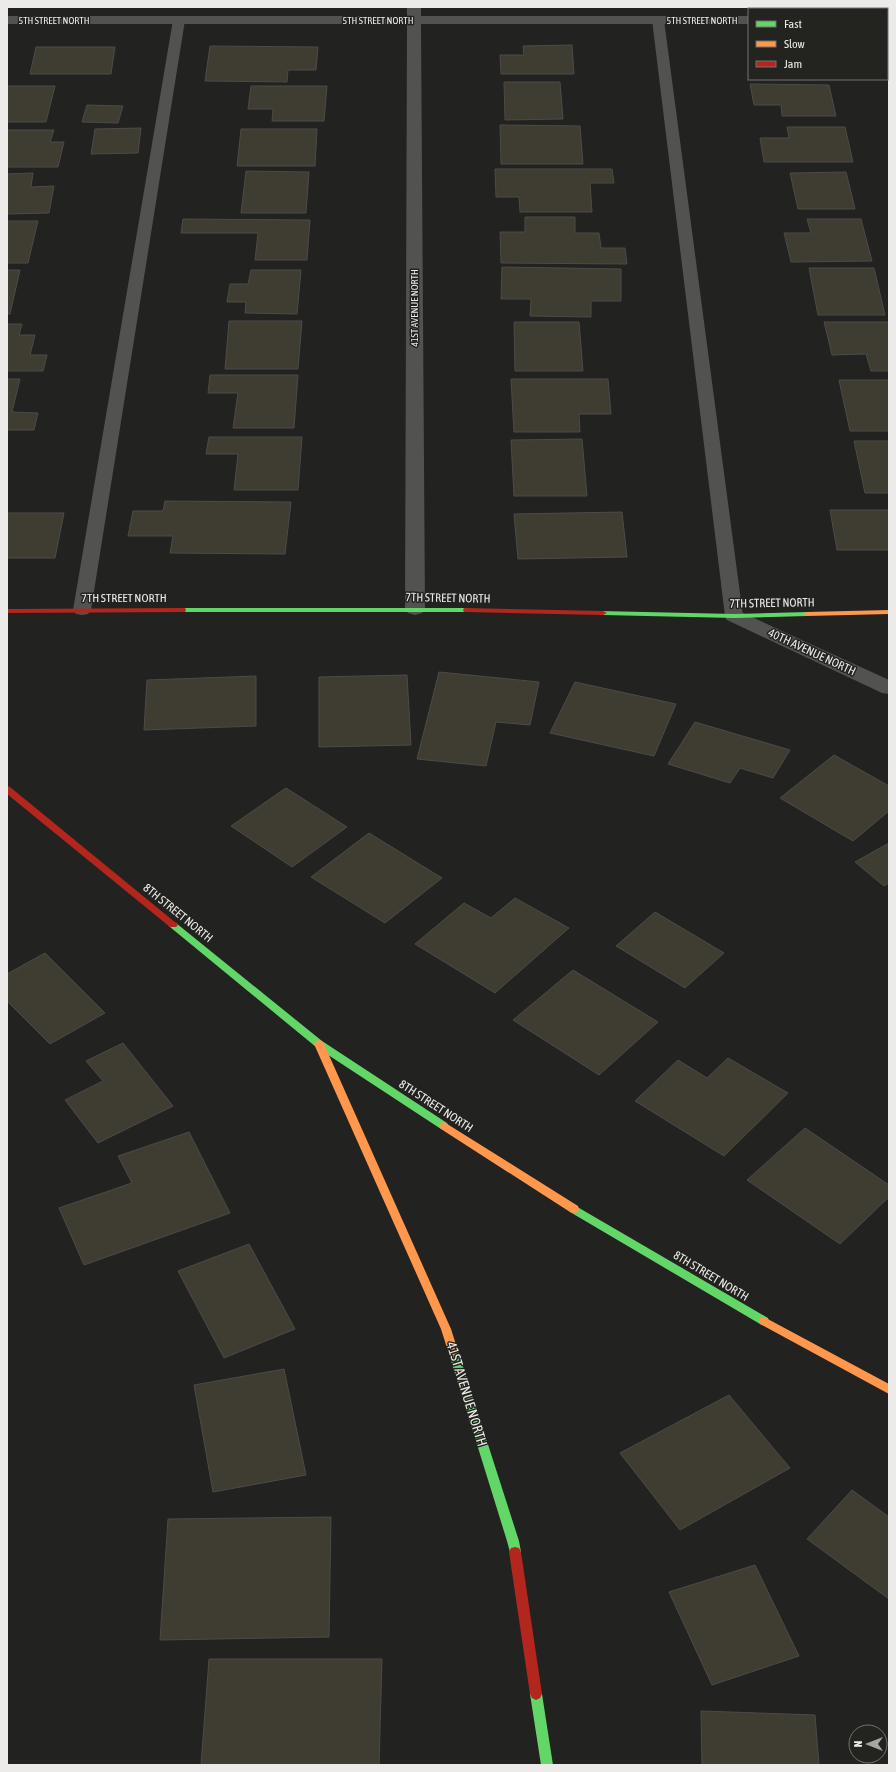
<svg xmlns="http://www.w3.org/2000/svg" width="896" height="1772" font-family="'Asap Condensed',sans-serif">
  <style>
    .building { fill: #3f3c32; stroke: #4c4b49 }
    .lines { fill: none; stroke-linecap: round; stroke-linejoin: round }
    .lane { fill: #525251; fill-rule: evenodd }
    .street { fill: #525251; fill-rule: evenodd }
    .fast { fill: #63d668; fill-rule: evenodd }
    .slow { fill: #ff974d; fill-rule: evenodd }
    .jam { fill: #b3261e; fill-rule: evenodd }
    .labels { text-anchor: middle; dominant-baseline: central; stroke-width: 3; stroke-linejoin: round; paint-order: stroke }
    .far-street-label { font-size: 10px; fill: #ecebe9; stroke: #23231f }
    .street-label { font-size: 12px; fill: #ecebe9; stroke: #23231f }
    .near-street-label { font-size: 14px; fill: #ecebe9; stroke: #23231f }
  </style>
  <rect width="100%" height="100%" fill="#222220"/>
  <!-- building -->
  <path class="building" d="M572 45 574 74H501L500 55H524L523 46Z
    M210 46 318 47 316 70H288L287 82 205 81Z
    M36 47H115L111 74H30Z
    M504 82H560L563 119 505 120Z
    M750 84 829 85 836 116H782L781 105H754Z
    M7 86H55L46 122H7Z
    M251 86H327L324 121H272L273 109H248Z
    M87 105 123 106 118 123 82 122Z
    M500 125 580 126 583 164H501Z
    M787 127H845L853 162H764L760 138H789Z
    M141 128 138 153 91 154 95 129Z
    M241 129H317L315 166H237Z
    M7 130H54L50 142H64L58 167H7Z
    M495 169H612L614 183H590L592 212H520L519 197H496Z
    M246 171 309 172 306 213H241Z
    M846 172 855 209H798L790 173Z
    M33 173 31 187 54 186 49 213 7 214V174Z
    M525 217H575V233H599L601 248H625L627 264 501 263 500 232H525Z
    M183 219 310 220 307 260H255L258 233H181Z
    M807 219H861L872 261 791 262 784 233H811Z
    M7 221H38L28 263H7Z
    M502 267 621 269V301H591V317L530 316 531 299H501Z
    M809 268H874L885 315H818Z
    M7 270H20L10 314H7Z
    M251 270H301L297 314 245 313 246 302H227L230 284H248Z
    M229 321H302L298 369H225Z
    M514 322H579L583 371H515Z
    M824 322H889V371H871L866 354 832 355Z
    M7 324H22L19 335H35L30 355H47L43 371H7Z
    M210 375H298L294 428H233L238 393H208Z
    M7 379H20L12 412 38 413 34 430H7Z
    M511 379H608L611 414H579L580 432H514Z
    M839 380H889V431H850Z
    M209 437H302L298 490H234L238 454H206Z
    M582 439 587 496H514L511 440Z
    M854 441H889V493H865Z
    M165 501 291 502 285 554 170 553 173 536H128L133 511H163Z
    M830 510H889V550H837Z
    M622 512 627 557 518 559 514 514Z
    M7 513H64L55 558H7Z
    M439 672 539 682 530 725 496 722 486 766 417 759Z
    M407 675 411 745 319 747V677Z
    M256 676V726L144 730 147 680Z
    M575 682 676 704 654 756 550 733Z
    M695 722 790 750 773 778 740 768 730 783 668 764Z
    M834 755 889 786V811L853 841 780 798Z
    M286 788 347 827 292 867 231 826Z
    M369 833 442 878 385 923 311 877Z
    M889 843V883L884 886 855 862Z
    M515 898 569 928 495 993 415 944 464 903 491 918Z
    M655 912 724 953 685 988 616 946Z
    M45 953 105 1013 50 1044 7 1001V974Z
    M573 970 658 1022 599 1075 513 1020Z
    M123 1043 173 1106 98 1143 65 1100 103 1081 86 1061Z
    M728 1058 788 1093 724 1156 635 1101 678 1060 707 1078Z
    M805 1128 889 1185V1197L840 1244 747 1180Z
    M189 1132 230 1213 84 1265 59 1208 132 1183 118 1156Z
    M249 1244 295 1329 224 1358 178 1271Z
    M284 1369 306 1475 213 1492 194 1385Z
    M729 1395 790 1468 680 1530 620 1453Z
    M852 1490 889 1517V1599L807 1539Z
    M331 1517 329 1637 160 1640 168 1519Z
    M755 1565 799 1656 712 1685 669 1592Z
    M209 1659H382L379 1765H201Z
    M701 1711 815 1715 819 1765H702Z"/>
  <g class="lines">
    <!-- lane -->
    <path class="lane" d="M179 16 184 17 185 20 91 610 88 614 82 615 76 614 73 610 173 20 174 17Z
      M658 16 663 17 664 20 743 616 740 620 734 621 728 620 725 616 652 20 653 17Z"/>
    <!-- street -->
    <path class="street" d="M407 7H421V16H749V24H421L425 609 422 613 415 615 408 613 405 609 407 24H7V16H407Z
      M887 16H889V24H887Z
      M734 610 741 612 889 680V694L882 693 727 620 724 616 727 612Z"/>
    <!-- fast -->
    <path class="fast" d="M179 608H467L471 610 467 612H179L178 610Z
      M600 611 734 614 807 612 811 614 807 616 734 618 603 615H600L599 613Z
      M173 922 176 923 322 1041 447 1123 449 1126 447 1129H441L316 1047 170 927 168 925 170 923Z
      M574 1205 768 1318 769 1321 768 1324 764 1325 760 1324 570 1212 569 1209 570 1206Z
      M453 1347 457 1348 458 1351 519 1541 521 1552 519 1556 515 1557 511 1556 507 1541 448 1351 449 1348Z
      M536 1688 540 1690 542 1694 553 1765H541L530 1694 532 1690Z"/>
    <!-- slow -->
    <path class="slow" d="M889 610V614L807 616 803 614 807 612Z
      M319 1040 322 1041 324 1044 451 1329 458 1351 457 1354 453 1355 449 1354 448 1351 441 1329 314 1044 316 1041Z
      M444 1122 578 1206 579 1209 578 1212 574 1213 570 1212 441 1129 439 1126 441 1123Z
      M764 1317 889 1384V1394L760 1324 759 1321 760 1318Z"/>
    <!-- jam -->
    <path class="jam" d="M182 608H185L186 610 185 612 7 613V609Z
      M464 608 603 611 607 613 603 615 467 612H464L463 610Z
      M7 786 10 787 176 923 178 925 176 927H170L7 794Z
      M515 1547 519 1548 521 1552 542 1694 540 1698 536 1700 532 1698 530 1694 509 1552 511 1548Z"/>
  </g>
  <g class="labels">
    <!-- far-street labels -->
    <g class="far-street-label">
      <text x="54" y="20">5TH STREET NORTH</text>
      <text x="378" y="20">5TH STREET NORTH</text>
      <text x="702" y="20">5TH STREET NORTH</text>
      <text transform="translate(414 308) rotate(-90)">41ST AVENUE NORTH</text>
    </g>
    <!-- street labels -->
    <g class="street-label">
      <text x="124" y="598">7TH STREET NORTH</text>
      <text transform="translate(448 598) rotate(1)">7TH STREET NORTH</text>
      <text transform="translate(772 603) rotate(-1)">7TH STREET NORTH</text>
      <text transform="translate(812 652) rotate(25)">40TH AVENUE NORTH</text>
      <text transform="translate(178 913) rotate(39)">8TH STREET NORTH</text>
      <text transform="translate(436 1106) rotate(33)">8TH STREET NORTH</text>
      <text transform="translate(711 1276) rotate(31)">8TH STREET NORTH</text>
    </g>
    <!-- near-street labels -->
    <g class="near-street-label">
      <text transform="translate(467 1394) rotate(73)">41ST AVENUE NORTH</text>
    </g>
  </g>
  <!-- border -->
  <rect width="896" height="1772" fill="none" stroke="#ecebe9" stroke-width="16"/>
  <!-- legend -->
  <rect x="748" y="8" width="140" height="72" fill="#23231f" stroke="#737370"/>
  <rect x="756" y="21" width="20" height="6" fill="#63d668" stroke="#737370"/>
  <text x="784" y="28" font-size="12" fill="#ecebe9">Fast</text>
  <rect x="756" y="41" width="20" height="6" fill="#ff974d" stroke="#737370"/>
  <text x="784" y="48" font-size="12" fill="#ecebe9">Slow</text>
  <rect x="756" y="61" width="20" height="6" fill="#b3261e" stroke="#737370"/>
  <text x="784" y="68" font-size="12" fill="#ecebe9">Jam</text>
  <!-- north arrow -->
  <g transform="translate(868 1744) rotate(270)"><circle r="19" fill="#23231f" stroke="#737370"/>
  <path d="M0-3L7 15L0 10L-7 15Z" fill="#a5a5a3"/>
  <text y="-6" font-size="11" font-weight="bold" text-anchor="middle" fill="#ecebe9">N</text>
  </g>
</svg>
